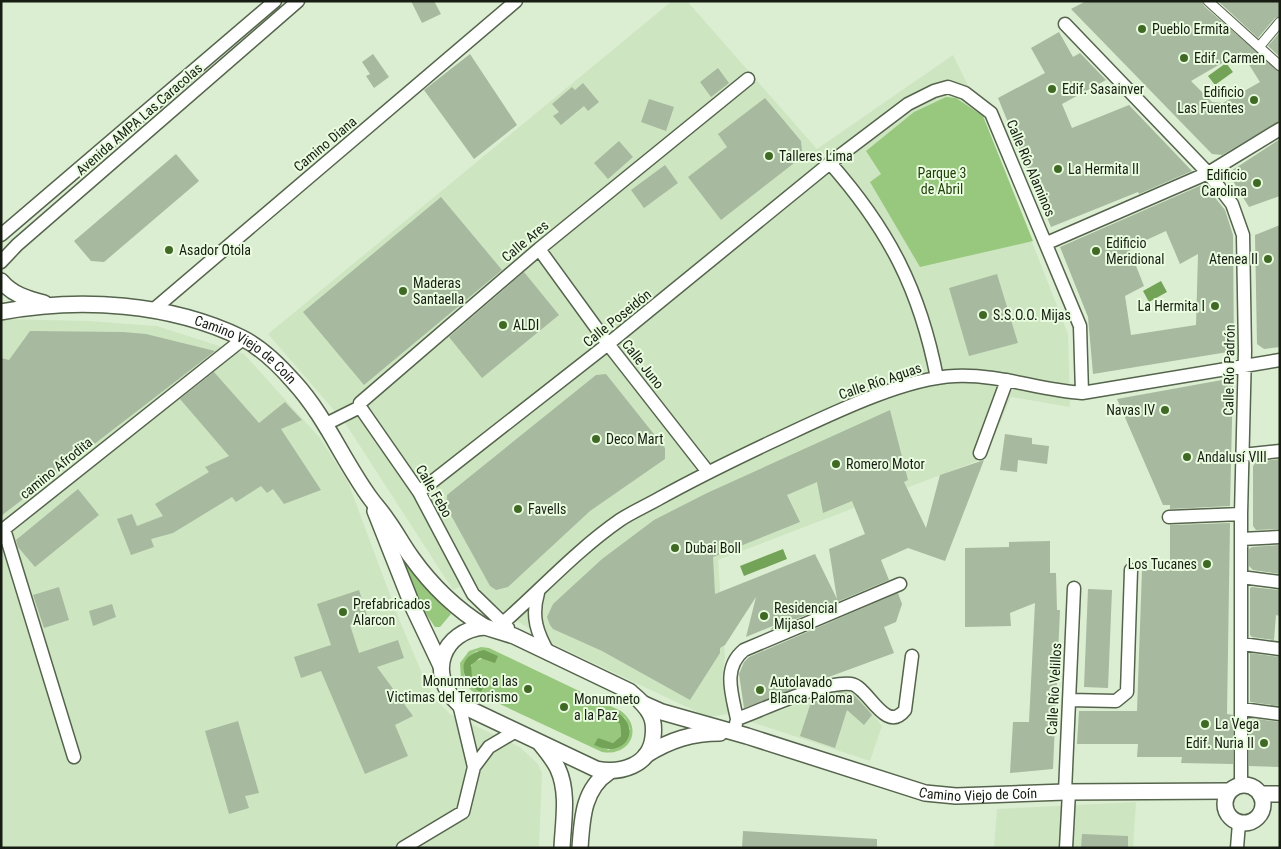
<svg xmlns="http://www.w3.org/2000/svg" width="1281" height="849" font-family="'Roboto Condensed',sans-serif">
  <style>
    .built { fill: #cee5c2 }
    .green { fill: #98c87d; fill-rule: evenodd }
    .water { fill: #73a357 }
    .building { fill: #a7b99e; fill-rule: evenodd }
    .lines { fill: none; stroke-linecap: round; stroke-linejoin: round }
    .pedestrian-casing { stroke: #55644c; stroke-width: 11 }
    .minor-casing { stroke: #55644c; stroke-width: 15 }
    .tertiary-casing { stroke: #55644c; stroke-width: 18 }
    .pedestrian { stroke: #fff; stroke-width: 9 }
    .minor { stroke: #fff; stroke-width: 12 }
    .tertiary { stroke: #fff; stroke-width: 15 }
    .poi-dot { fill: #406925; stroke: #e9fcdf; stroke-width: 2 }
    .labels { text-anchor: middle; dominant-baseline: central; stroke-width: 4; stroke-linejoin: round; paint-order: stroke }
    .poi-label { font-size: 14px; fill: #171d13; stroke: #e9fcdf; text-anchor: start }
    .street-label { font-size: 14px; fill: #171d13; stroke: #e9fcdf }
    .park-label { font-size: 14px; fill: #213f08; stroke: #e9fcdf }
  </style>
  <rect width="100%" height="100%" fill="#dceed2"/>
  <!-- built -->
  <path class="built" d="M672 1H687L817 149 953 55 983 116 1068 334 1070 407 1011 397 985 458 718 560 725 657 722 677 729 714 708 717 551 643 487 601 474 581 453 590 345 423 268 334Z
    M1 319 89 321 157 326 244 354 320 438 348 482 399 619 427 685 437 701 450 714 520 747 538 764 542 773 539 848H1Z
    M840 691H849L858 695 882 726 870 761 748 721Z
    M1136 802 1133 848H994L997 809Z"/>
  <!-- green -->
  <path class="green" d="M946 97 956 98 983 116 1033 241 920 267 870 182 881 174 866 151 914 112Z
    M396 552 428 591 451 614 440 627H435L418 602Z
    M481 647 489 648 621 711C644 728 630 757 602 752L472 691 461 680 460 663 469 651ZM477 651 495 662 484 658 473 662 470 669 472 676 485 684 473 688C459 676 461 659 477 651ZM612 709 625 718 630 729 609 750 595 745 598 739 613 743 621 736 620 724 608 717Z"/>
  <!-- water -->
  <path class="water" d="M1226 63 1233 72 1215 85 1208 76Z
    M1161 281 1167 292 1149 302 1143 291Z
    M783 549 787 559 744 576 740 566Z
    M484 650 498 656 495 663 480 658 471 665 472 676 485 684 481 692C459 680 455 655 484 650Z
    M612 709C645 725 627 761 594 745L598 738 613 743 621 736 620 724 608 717Z"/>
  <!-- building -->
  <path class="building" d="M411 1H434L441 14 422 23Z
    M1086 1H1202L1204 6 1280 72V121L1222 155 1212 154 1071 9ZM1241 52 1260 82 1223 103 1212 102 1191 81Z
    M1218 1H1280V16L1275 18 1258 38Z
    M1059 32 1073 57 1080 53 1106 80 1062 104 1072 128 1129 105 1192 171 1139 194 1138 192 1051 227 998 98 1045 73 1031 48Z
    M1280 32V57L1268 46Z
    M373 54 389 77 374 88 366 76 370 74 362 62Z
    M470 54 517 125 474 159 424 90Z
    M718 68 729 83 711 97 700 82Z
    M583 83 599 102 588 111 584 106 561 125 553 116 559 112 552 104 572 87 575 90Z
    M765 98 801 141 802 151 798 160 721 220 688 177 727 147 718 134Z
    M649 99 674 107 666 131 641 122Z
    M1280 139V196L1249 207 1228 173Z
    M619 141 633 157 608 179 594 163Z
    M176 154 199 181 104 262 91 261 74 241Z
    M665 165 678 183 644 208 631 190Z
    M1204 184 1225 210 1233 235 1234 351 1093 374 1088 317 1060 247ZM1166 231 1180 264 1198 254 1196 325 1131 335 1125 296 1144 286 1129 248Z
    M441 197 502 270 364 385 303 312Z
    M1280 225V347L1264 349 1257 344 1255 235Z
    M524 272 559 315 482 378 449 337Z
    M997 274 1018 343 969 356 949 288Z
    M30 331 123 332 146 334 215 351 1 516V358L9 360Z
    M214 372 259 423 285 402 302 420 281 429 321 490 284 504 273 489 267 493 261 486 236 502 232 497 173 533 151 539 154 547 131 555 117 519 132 514 137 526 163 516 155 504 209 472 205 467 229 456 180 399Z
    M606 374 665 448V459L590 511 508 587 496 590 490 586 447 508V495L596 375Z
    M1233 378 1230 506 1170 509V505H1163L1117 399Z
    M890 410 908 480 904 482 926 528 940 475 984 460 945 561 908 548 881 560 889 580 770 630 775 625 746 637 756 597 725 645 720 648V653L690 700 602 651 553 629 550 625 547 617 553 604 602 559 654 520 707 493ZM817 482 823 513 852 501 865 534 829 549 837 599 815 554 715 594 713 557 800 522 787 495Z
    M1005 434 1032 438V444L1049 446 1047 464 1018 460 1017 472 1000 470Z
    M1280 459V529L1256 530 1253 526V466L1256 462Z
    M78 489 99 515 35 567 18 547 16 540Z
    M1230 523 1227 714 1233 715V764L1181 763 1182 757H1137L1138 744H1077L1079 711H1137L1142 570H1170V525Z
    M1050 541V573H1056L1057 610H1060L1053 769 1010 773 1013 722H1029L1035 603 1010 613 1011 626 965 627V548L1009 547V542Z
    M1280 545V574L1253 570 1249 566V549L1252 547Z
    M59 587 69 620 44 628 33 595Z
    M1252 587 1280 590V616L1276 615 1274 640 1252 637 1250 635V588Z
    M1088 589 1112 590 1108 688 1084 687Z
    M359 590 368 619 350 625 359 653 398 640 404 658 377 667 413 716 395 725 408 756 365 774 321 671 301 678 294 657 331 645 317 604Z
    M898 593 902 604 896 622 884 627 894 653 744 708 739 674 744 662 749 657Z
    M112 604 116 617 93 626 89 611Z
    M1250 653 1280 657V706L1250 702Z
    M840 692 853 694 868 710 872 715 864 725 847 710 835 748 800 736 812 699Z
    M1249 718 1280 722V767L1249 766Z
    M238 721 259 793 245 796 249 808 229 814 205 731Z
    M743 831 877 839V848H742Z
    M1082 834 1128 836V848H1081Z"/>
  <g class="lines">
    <defs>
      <path id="pedestrian" d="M1208 1 1280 66
        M1259 47 1280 22"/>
      <path id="minor" d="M1065 24 1208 173 1232 204 1243 235 1245 351 1241 514V785
        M830 163C889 230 920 290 937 378
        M1 235 275 1
        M1047 243 1208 173 1280 129
        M539 249 608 344 708 472
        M1 262 17 245 298 1
        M153 310 516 1
        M360 407 419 492 473 594 508 628
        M326 424 360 407V403L539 249 748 79
        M980 453 1007 380
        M1242 455 1280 451
        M419 492 608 344 830 163 908 104 934 91 948 87 965 93 991 113 1080 326 1082 393
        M1169 517 1241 514
        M1241 539 1280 537
        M1241 577 1280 582
        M538 593C531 617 537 633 549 654
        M495 630C537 594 574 552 620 520 632 512 646 506 660 498 696 478 733 460 771 442 821 419 901 378 955 376 999 374 1039 390 1082 393L1280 360
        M1242 644 1280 649
        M1069 700 1116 701 1127 692 1131 570
        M1242 709 1280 714
        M737 719C732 694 722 668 744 650L900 584
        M734 733 737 719C765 709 822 681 851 684 868 686 885 735 905 710L912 656
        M74 757 4 529 243 339
        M474 767 489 747 516 731
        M1065 792 1074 588
        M403 848 463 812 474 767 459 704
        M1066 848 1069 792
        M1237 848 1239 823"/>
      <g id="tertiary">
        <path d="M1 281C12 294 27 299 44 303"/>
        <path id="s1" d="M1 312C80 297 170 303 242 338 262 348 280 366 294 382 326 417 343 461 371 499 376 506 382 512 387 520 396 532 403 546 412 558 432 586 456 609 485 627"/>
        <path d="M375 511 413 607 441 666"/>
        <path d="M485 627 514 636 629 691C637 698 645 704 650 714 654 721 654 729 653 737 650 766 620 774 596 769L459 704C426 675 442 630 485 627Z"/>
        <path id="s2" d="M644 704 662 712 747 736 925 793 956 796 1065 792 1229 791"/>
        <path d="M540 743C546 751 554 760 558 769 569 793 563 823 562 848"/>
        <path d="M646 755C670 740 692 733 720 733"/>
        <circle cx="1244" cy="804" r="19"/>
        <path d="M1260 794H1280"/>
        <path d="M580 848C582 819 583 789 609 772"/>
      </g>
    </defs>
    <!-- pedestrian casing -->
    <use href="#pedestrian" class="pedestrian-casing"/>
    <!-- minor casing -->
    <use href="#minor" class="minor-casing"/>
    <!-- tertiary casing -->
    <use href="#tertiary" class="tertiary-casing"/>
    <!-- pedestrian -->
    <use href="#pedestrian" class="pedestrian"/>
    <!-- minor -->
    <use href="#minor" class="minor"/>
    <!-- tertiary -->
    <use href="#tertiary" class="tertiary"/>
  </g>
  <!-- markers -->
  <g class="poi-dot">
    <circle cx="1142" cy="29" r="5"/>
    <circle cx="1184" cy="58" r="5"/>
    <circle cx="1052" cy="89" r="5"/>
    <circle cx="1254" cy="100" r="5"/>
    <circle cx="769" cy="156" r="5"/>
    <circle cx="1058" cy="169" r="5"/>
    <circle cx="1257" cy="183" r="5"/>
    <circle cx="169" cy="250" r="5"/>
    <circle cx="1096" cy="251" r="5"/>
    <circle cx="1268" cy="259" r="5"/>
    <circle cx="403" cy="291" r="5"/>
    <circle cx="1215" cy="306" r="5"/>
    <circle cx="983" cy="315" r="5"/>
    <circle cx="503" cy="325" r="5"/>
    <circle cx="1165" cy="410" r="5"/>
    <circle cx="596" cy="439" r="5"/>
    <circle cx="1187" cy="457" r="5"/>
    <circle cx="836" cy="464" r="5"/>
    <circle cx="518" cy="509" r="5"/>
    <circle cx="675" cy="548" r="5"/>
    <circle cx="1207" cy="564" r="5"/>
    <circle cx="343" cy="612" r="5"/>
    <circle cx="764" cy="616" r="5"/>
    <circle cx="528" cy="689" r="5"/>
    <circle cx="760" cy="690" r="5"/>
    <circle cx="564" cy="707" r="5"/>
    <circle cx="1205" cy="724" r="5"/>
    <circle cx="1264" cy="743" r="5"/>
  </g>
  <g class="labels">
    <!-- poi labels -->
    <g class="poi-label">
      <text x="1152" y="29">Pueblo Ermita</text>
      <text x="1194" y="58">Edif. Carmen</text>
      <text x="1062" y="89">Edif. Sasainver</text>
      <text x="1244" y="92" text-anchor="end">Edificio<tspan x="1244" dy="16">Las Fuentes</tspan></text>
      <text x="779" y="156">Talleres Lima</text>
      <text x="1068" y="169">La Hermita II</text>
      <text x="1247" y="175" text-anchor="end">Edificio<tspan x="1247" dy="16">Carolina</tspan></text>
      <text x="1106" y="243">Edificio<tspan x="1106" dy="16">Meridional</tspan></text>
      <text x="179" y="250">Asador Otola</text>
      <text x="1258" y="259" text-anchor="end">Atenea II</text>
      <text x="413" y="283">Maderas<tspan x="413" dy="16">Santaella</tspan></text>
      <text x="1205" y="306" text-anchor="end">La Hermita I</text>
      <text x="993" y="315">S.S.O.O. Mijas</text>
      <text x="513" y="325">ALDI</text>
      <text x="1155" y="410" text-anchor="end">Navas IV</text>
      <text x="606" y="439">Deco Mart</text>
      <text x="1197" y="457">Andalusí VIII</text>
      <text x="846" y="464">Romero Motor</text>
      <text x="528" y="509">Favells</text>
      <text x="685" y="548">Dubai Boll</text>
      <text x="1197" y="564" text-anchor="end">Los Tucanes</text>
      <text x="353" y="604">Prefabricados<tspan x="353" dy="16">Alarcon</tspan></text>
      <text x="774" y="608">Residencial<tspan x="774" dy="16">Mijasol</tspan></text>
      <text x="518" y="681" text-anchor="end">Monumneto a las<tspan x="518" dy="16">Victimas del Terrorismo</tspan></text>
      <text x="770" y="682">Autolavado<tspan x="770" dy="16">Blanca Paloma</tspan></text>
      <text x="574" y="699">Monumneto<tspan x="574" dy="16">a la Paz</tspan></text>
      <text x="1215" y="724">La Vega</text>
      <text x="1254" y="743" text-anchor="end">Edif. Nuria II</text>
    </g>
    <!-- street labels -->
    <g class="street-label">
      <text transform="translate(139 119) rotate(-41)">Avenida AMPA Las Caracolas</text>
      <text transform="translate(325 144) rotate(-40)">Camino Diana</text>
      <text transform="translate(1031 168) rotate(67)">Calle Río Alaminos</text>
      <text transform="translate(525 241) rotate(-40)">Calle Ares</text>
      <text transform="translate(617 318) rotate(-39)">Calle Poseidón</text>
      <text stroke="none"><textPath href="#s1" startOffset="255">Camino Viejo de Coín</textPath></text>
      <text transform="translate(643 364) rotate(52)">Calle Juno</text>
      <text transform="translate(1229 370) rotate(-89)">Calle Río Padrón</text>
      <text transform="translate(880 381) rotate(-19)">Calle Río Aguas</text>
      <text transform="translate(56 468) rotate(-39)">camino Afrodita</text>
      <text transform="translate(434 491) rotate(60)">Calle Febo</text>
      <text transform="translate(1054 689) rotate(-87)">Calle Río Velillos</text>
      <text stroke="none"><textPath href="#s2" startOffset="348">Camino Viejo de Coín</textPath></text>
    </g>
    <!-- park labels -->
    <g class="park-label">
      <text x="942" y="173">Parque 3<tspan x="942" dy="16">de Abril</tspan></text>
    </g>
  </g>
  <!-- border -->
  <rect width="1281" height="849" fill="none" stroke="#171d13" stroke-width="5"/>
</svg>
